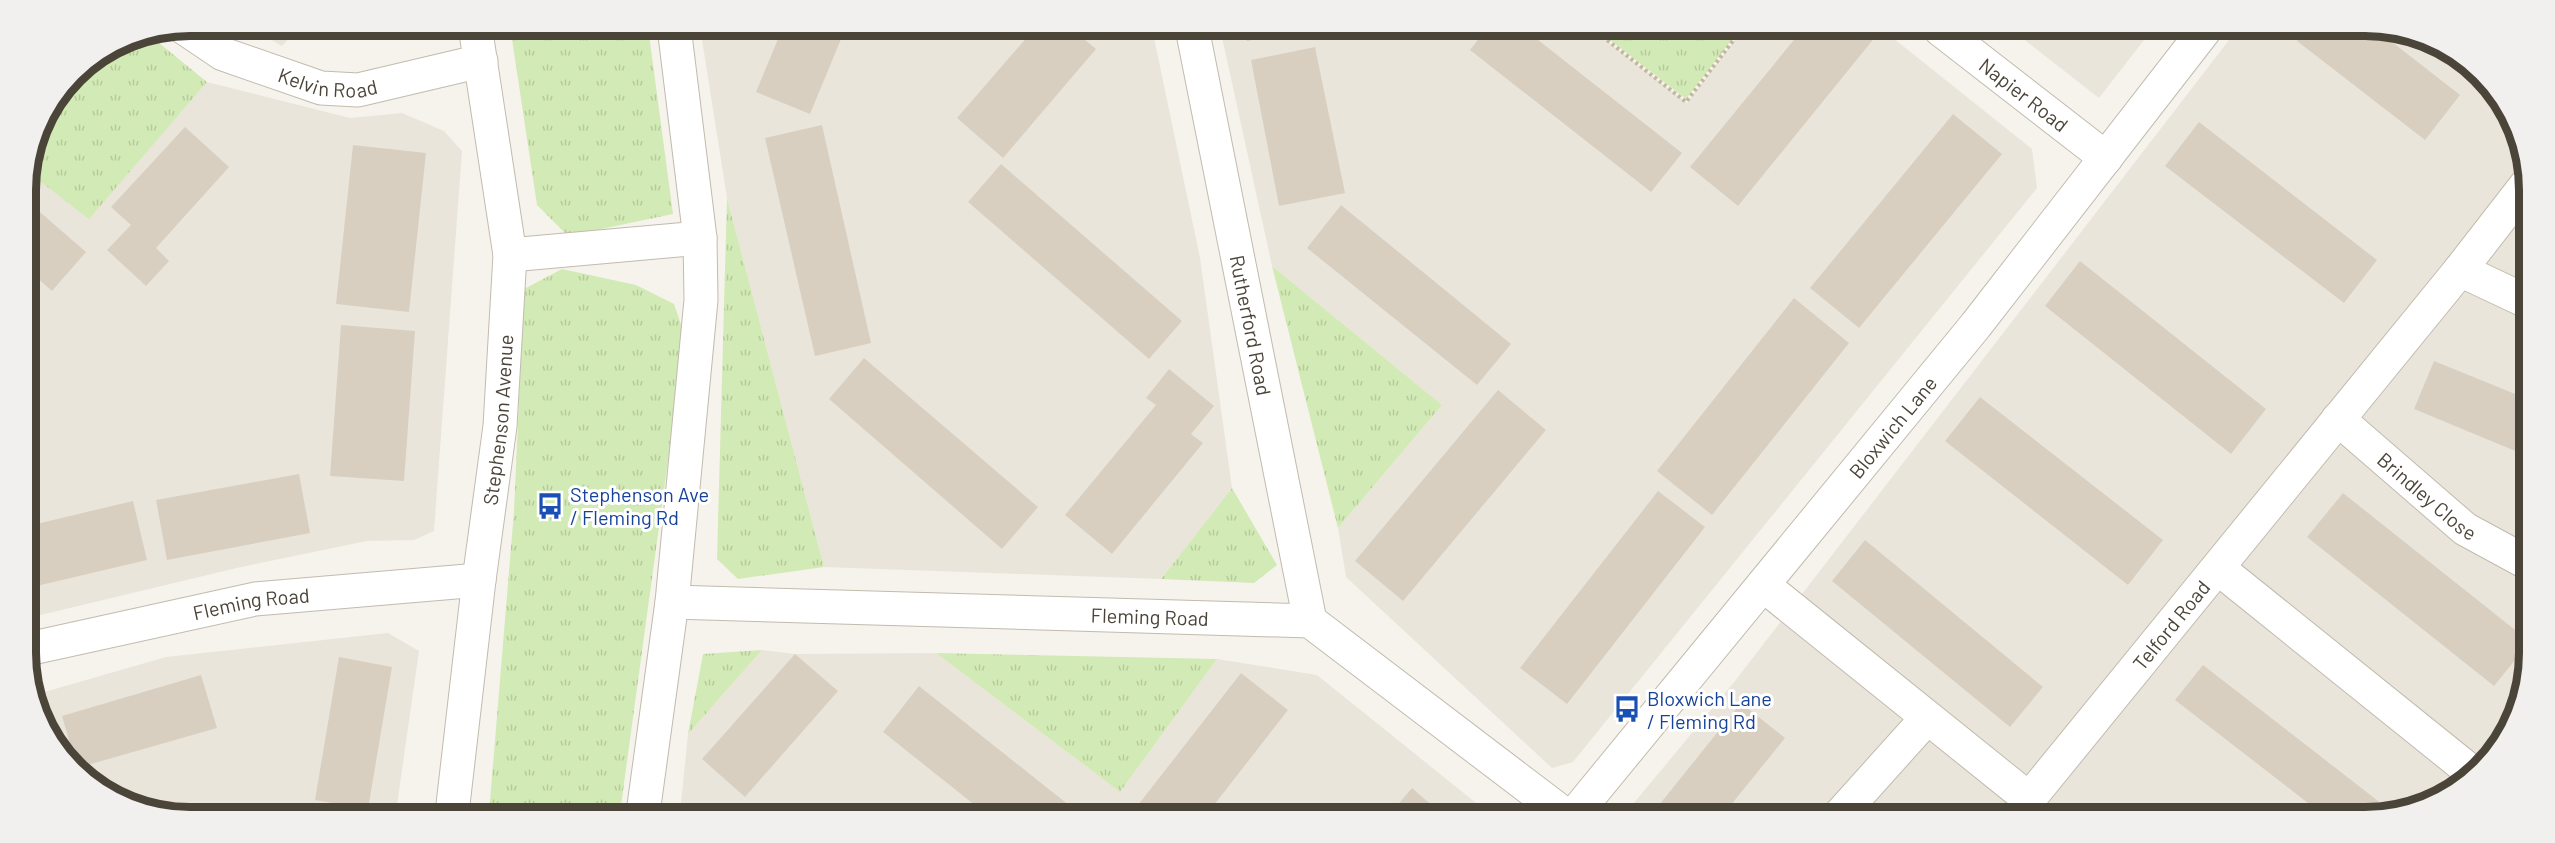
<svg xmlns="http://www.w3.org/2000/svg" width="2555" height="843" font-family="Barlow,sans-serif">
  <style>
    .residential { fill: #eae5da }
    .grass { fill: url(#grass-tufts) }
    .building { fill: #d8cfc1 }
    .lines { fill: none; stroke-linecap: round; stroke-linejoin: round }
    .minor-casing { stroke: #c2bbae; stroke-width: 35 }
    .path { stroke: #c4b79f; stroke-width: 4; stroke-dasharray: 3 3; stroke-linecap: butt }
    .minor { stroke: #fff; stroke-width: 33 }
    .labels { text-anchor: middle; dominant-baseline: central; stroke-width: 6; stroke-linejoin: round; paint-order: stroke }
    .street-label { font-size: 20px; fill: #4b4439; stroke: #fff }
    .transit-label { font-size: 20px; fill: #164399; stroke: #fff; text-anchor: start }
    .rim { fill: none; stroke: #4b4439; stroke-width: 8 }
  </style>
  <defs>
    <pattern id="grass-tufts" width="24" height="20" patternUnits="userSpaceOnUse" patternTransform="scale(1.5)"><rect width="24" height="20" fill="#d2eab5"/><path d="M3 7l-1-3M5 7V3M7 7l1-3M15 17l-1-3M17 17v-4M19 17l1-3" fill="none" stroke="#b6ca9c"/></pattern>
  </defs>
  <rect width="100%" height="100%" fill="#f6f3ec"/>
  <!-- residential -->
  <path class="residential" d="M247 26H300L282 46Z
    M700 27 1152 28 1200 258 1232 488 1161 579 824 567 727 198Z
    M1220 28 1591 29 1687 103 1743 29 1883 30 2032 149 2037 188 1573 762 1552 768 1346 577 1338 528 1442 405 1272 266Z
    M2012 30 2151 31 2099 98Z
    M2236 31H2408L2488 81 2526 158 2524 696 2502 744 2465 783 2375 817 1624 815 1735 681Z
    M207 82 350 118 402 113 444 131 462 151 434 531 414 540 367 541 241 567 28 618V172L89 218Z
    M388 633 419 651 396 812H147L67 762 34 695 166 657Z
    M762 650 795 654 936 653 1120 792 1217 659 1317 675 1491 815 680 813 688 734Z"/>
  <!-- grass -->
  <path class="grass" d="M510 26 648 27 673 214 568 236 537 205Z
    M1596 29H1740L1686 99Z
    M148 34 207 82 89 219 28 172C31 157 32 140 38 126 58 84 102 43 148 34Z
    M727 198 824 567 738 579 717 559Z
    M1272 266 1442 405 1338 528Z
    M562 269 636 285 674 304 685 336 620 813H489L514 511 524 289Z
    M1232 488 1277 565 1254 583 1161 579Z
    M762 650 688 734 703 654Z
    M936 653 1217 659 1120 792Z"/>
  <!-- building -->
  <path class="building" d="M783 27H846L810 114 756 92Z
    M1035 28H1071L1096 49 1003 158 957 118Z
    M1245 28H1309V29L1247 41Z
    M1486 29H1524L1682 153 1651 192 1470 50Z
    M1802 30H1869L1876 36 1738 206 1690 167Z
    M2305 31H2378L2460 95 2425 140 2297 41Z
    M1315 47 1345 193 1279 206 1251 60Z
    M1953 114 2002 154 1859 328 1810 288Z
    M2199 122 2377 260 2344 303 2165 166Z
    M822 125 871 343 815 356 765 138Z
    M185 127 229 167 156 248 169 261 146 286 107 250 131 225 111 207Z
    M353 145 426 153 409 312 336 304Z
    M1001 164 1182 321 1149 359 968 202Z
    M26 200 86 252 52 291 26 268Z
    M1341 205 1511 344 1477 385 1307 248Z
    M2080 261 2266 409 2231 454 2045 306Z
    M1794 298 1849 343 1712 515 1657 471Z
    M341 325 415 331 404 481 330 476Z
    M864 358 1038 507 1002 549 829 399Z
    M2434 361 2525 398V455L2414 409Z
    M1169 369 1214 406 1191 434 1203 443 1112 554 1065 515 1156 405 1146 398Z
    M1498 390 1546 430 1403 601 1355 561Z
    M1980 397 2163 540 2128 585 1945 441Z
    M299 474 310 533 167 560 156 500Z
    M1658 491 1705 527 1567 704 1520 668Z
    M2343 493 2524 637V649L2494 686 2307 537Z
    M133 501 147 560 28 588V526Z
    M1865 540 2043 687 2010 727 1832 581Z
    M795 654 838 691 745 797 702 759Z
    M339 657 392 667 368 809 315 800Z
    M2203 665 2391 811 2375 817H2326L2175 700Z
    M1241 673 1288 710 1207 814H1131Z
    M201 675 217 728 77 768 62 716Z
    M919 686 1080 814H986L883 732Z
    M1741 703 1785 738 1722 816 1651 815Z
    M1412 788 1443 815H1389Z"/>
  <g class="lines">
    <defs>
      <g id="minor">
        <path id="s1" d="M183 27 223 54 321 88 358 90 481 61"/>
        <path id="s2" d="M1192 28 1310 621"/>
        <path id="s3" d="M1941 30 2106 158"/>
        <path d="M510 255 700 238"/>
        <path d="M2460 270 2526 301"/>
        <path id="s4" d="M2338 419 2465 529 2524 561"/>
        <path d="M2218 568 2474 774"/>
        <path id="s5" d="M1763 585 2029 799 2460 270 2526 185"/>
        <path id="s6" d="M672 602 1310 621 1565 815"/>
        <path id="s7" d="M28 649 255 599 479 580"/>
        <path id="s8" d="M452 813 479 580 500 426 510 255 475 26"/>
        <path d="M643 813 672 602 701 300 700 238 674 27"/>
        <path id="s9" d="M1574 815 1976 325 2204 31"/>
        <path d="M1839 816 1927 718"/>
      </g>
    </defs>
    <!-- minor casing -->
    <use href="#minor" class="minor-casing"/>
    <!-- path -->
    <path class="path" d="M1593 29 1686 102 1742 29"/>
    <!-- minor -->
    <use href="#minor" class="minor"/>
  </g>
  <!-- icons -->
  <defs>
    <symbol id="bus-bare" viewBox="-9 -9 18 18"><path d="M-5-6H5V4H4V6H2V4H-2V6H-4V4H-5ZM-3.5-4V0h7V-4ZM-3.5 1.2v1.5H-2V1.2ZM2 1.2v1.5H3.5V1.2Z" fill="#1a4fb4" stroke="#fff" stroke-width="2.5" paint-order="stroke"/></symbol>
  </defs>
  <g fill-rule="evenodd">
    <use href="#bus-bare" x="531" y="487" width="38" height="38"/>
    <use href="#bus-bare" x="1608" y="690" width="38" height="38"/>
  </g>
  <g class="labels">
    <!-- street labels -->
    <g class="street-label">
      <text stroke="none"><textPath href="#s1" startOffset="158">Kelvin Road</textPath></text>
      <text stroke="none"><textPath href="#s3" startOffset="105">Napier Road</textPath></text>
      <text stroke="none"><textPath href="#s2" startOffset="303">Rutherford Road</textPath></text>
      <text stroke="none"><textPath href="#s8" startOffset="396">Stephenson Avenue</textPath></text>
      <text stroke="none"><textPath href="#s9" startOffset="502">Bloxwich Lane</textPath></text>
      <text stroke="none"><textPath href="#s4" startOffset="118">Brindley Close</textPath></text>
      <text stroke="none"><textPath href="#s7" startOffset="228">Fleming Road</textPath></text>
      <text stroke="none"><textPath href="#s6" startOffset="478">Fleming Road</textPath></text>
      <text stroke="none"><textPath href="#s5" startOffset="566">Telford Road</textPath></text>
    </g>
    <!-- transit labels -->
    <g class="transit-label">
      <text x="570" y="494">Stephenson Ave<tspan x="570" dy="23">/ Fleming Rd</tspan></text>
      <text x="1647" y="698">Bloxwich Lane<tspan x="1647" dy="23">/ Fleming Rd</tspan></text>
    </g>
  </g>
  <!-- crop -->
  <path d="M0 0H2555V843H0ZM190 36H2365A154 154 0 0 1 2519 190V653A154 154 0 0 1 2365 807H190A154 154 0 0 1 36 653V190A154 154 0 0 1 190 36Z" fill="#f1f0ef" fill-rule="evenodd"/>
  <path class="rim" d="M190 36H2365A154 154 0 0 1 2519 190V653A154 154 0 0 1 2365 807H190A154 154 0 0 1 36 653V190A154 154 0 0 1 190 36Z"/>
</svg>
